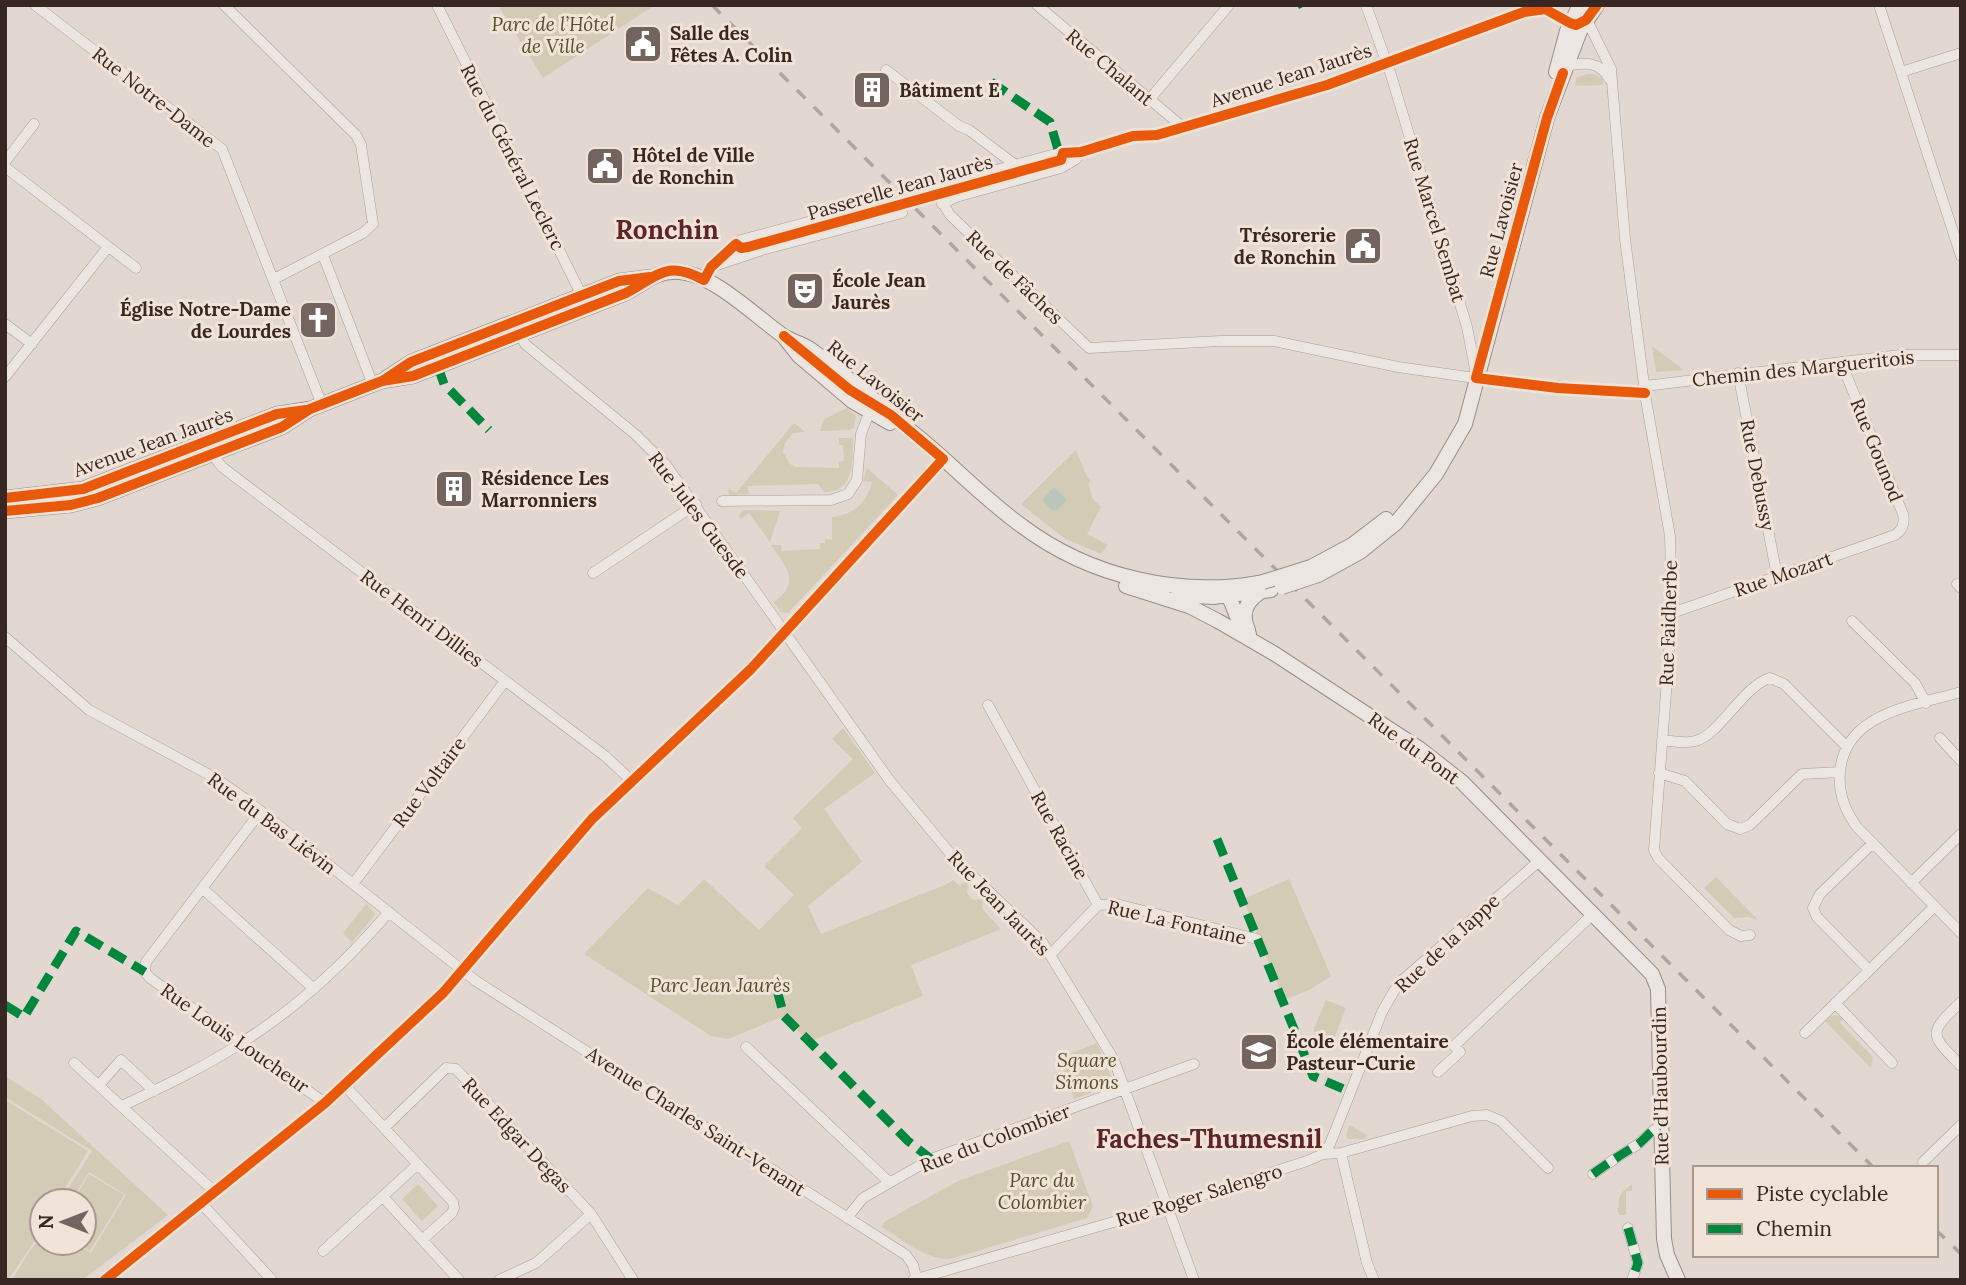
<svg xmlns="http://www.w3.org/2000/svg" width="1966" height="1285" font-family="Lora,serif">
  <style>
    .green { fill: #d3cbb5 }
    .water { fill: #bac6bb }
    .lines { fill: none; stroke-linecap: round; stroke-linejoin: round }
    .minor-casing { stroke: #a89e99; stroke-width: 11 }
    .tertiary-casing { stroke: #a89e99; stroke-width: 14 }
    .secondary-casing { stroke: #988e89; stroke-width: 16 }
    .minor { stroke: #ebe6e1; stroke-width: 10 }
    .tertiary { stroke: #ebe6e1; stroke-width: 12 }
    .secondary { stroke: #ebe6e1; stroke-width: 14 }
    .rail { stroke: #aca5a1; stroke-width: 3.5; stroke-dasharray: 12 12; stroke-linecap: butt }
    .secondary-bridge-casing { stroke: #988e89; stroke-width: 16; stroke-linecap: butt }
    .secondary-bridge { stroke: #ebe6e1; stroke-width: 14 }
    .quiet { stroke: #00873e; stroke-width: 9; stroke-dasharray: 18 9; stroke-linecap: butt }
    .cycleway-casing { stroke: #f2e3d8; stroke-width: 15 }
    .cycleway { stroke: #e8590c; stroke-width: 10 }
    .labels { text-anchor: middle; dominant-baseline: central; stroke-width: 6; stroke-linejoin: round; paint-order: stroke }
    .park-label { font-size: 19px; font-style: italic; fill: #51502a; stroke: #f2e3d8 }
    .poi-label { font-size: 19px; font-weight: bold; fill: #372621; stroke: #f2e3d8; text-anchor: start }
    .street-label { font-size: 19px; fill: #372621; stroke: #f2e3d8 }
    .district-label { font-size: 26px; font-weight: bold; fill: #5f2529; stroke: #f2e3d8 }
  </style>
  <rect width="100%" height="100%" fill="#e2d8d1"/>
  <!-- green -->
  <path class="green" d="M498 5H655L543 78Z
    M1587 74H1594L1603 79V85L1575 86 1576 78Z
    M1652 346 1684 370 1656 372Z
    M847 408 856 416 854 428 850 430 820 431 824 419Z
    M794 423 805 432 793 433 785 443 783 452 790 464 796 467 839 468V462L844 461 843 445H839V438H853C852 462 855 492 824 492L818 484 747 486 750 494 731 495 728 493 729 488 736 493Z
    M1076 450 1086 475 1091 480 1088 484 1093 499 1101 507 1087 534 1108 545 1101 554 1064 538 1021 504Z
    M867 468 898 495 788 613 781 612 774 602C802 581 786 568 771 545H781L782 551 820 549V543H825V539L832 540V517C853 515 867 503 872 482L863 481Z
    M742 510 780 511 770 542 749 513 741 519 739 516Z
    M843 728 875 773 824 809 862 862 808 906 821 934 945 885 953 880 960 886 965 881 968 883 967 893 973 900 982 899 983 910 1001 929 911 965 923 996 808 1042 784 1016 728 1039 711 1036 584 954 648 888 678 905 704 879 759 930 794 895 764 866 802 828 793 818 853 759 832 739Z
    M1716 877 1759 921 1748 917 1734 918 1704 888Z
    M1289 879 1331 976 1309 990 1284 1000 1243 899Z
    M366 904 375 913 374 916 352 942 343 933Z
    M1326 1000 1346 1008 1334 1039 1313 1031Z
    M1834 1015 1843 1017 1840 1023 1873 1057 1871 1068 1824 1020Z
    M1097 1043 1113 1081 1104 1088 1074 1099 1060 1058Z
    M5 1076 41 1099 168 1215 82 1280H12L29 1252 42 1236V1243H74L91 1253 126 1195 89 1172 71 1201H60L92 1151 5 1097Z
    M5 1100 88 1151 57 1201H42V1230L8 1280H5Z
    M1349 1125 1367 1135 1365 1139H1348L1346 1136Z
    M1069 1141 1093 1206 1087 1218 950 1259C924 1259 903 1240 882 1227L884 1222 958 1181Z
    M89 1174 124 1195 90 1251 77 1243H84V1201H73Z
    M418 1184 438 1206 422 1221 402 1199Z
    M1632 1184V1191H1626V1215H1619L1617 1209 1619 1207C1617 1195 1623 1191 1632 1184Z"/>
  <!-- water -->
  <path class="water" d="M1054 487 1067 500 1057 510H1052L1042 500Z"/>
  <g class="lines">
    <defs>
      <path id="minor" d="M35 5 222 149 322 405
        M224 5 356 135 361 145 373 224 363 233 274 279
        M437 5 583 298
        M1037 5 1184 128
        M1366 5 1391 75 1467 327 1476 374
        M1879 5 1961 256
        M1586 18 1611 69 1625 239 1646 400 1670 536 1672 613 1654 850 1658 858 1729 930 1741 936 1750 935
        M1577 25C1553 21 1556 4 1524 12L1327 85 1184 128 1157 135 1133 136 1081 152 1059 153 933 187 950 215 1089 348 1220 341H1274L1398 367 1503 382 1645 393
        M1563 66C1583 63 1599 59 1610 80
        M886 70 959 126 969 130 1014 164
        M1901 72 1961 53
        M1149 100 1229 5
        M5 162 34 124
        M5 167 136 268
        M942 204 956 197 1061 168 1076 159 1081 152
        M323 255 373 385
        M704 280 711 267 741 240 890 200 902 213 762 250 711 267
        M5 324 32 344
        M517 329 525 344 636 435 666 465 890 781 954 858 1043 943 1050 955 1114 1060 1194 1280
        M1738 373 1777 576
        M5 377 108 247
        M1645 386 1900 355H1961
        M212 454 222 467 605 756 632 781
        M722 501 831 500 848 494 857 480 861 434 871 408
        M593 573 696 504
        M1957 584 1961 588
        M1672 613 1895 535C1903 530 1905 523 1903 514L1841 362
        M1852 621 1915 683 1926 703
        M5 637 89 710 217 779 244 798 476 981 906 1255 913 1265 917 1280
        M1961 692C1914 706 1845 712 1840 772 1838 793 1845 811 1857 827L1961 933
        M988 705 1098 905 1050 955
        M1940 738 1961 761
        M1662 740C1673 741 1685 744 1695 741 1719 736 1743 686 1770 678L1784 684 1847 747
        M1659 773 1685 781 1727 824 1740 829 1750 825 1802 774 1840 772
        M261 811 146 962 145 972 150 978 325 1103
        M1911 883 1961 834
        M353 884 505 681
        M202 888 313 988
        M1098 905 1116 904 1257 939
        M1869 970 1817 917 1813 908 1820 894 1873 843
        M1961 1002C1927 1034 1930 1034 1961 1066
        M1835 1003 1892 1063
        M1805 1033 1935 906
        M746 1047 889 1182
        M74 1063 216 1193
        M1438 1072 1460 1052 1454 1046 1592 915
        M99 1085 121 1060 154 1091
        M345 1086 453 1202 454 1208 452 1213 422 1240
        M122 1106C162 1087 203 1068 241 1043 297 1008 346 962 389 912
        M384 1128 446 1068 456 1069 591 1214 633 1280
        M1341 1153 1367 1263 1374 1280
        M1323 1154 1330 1144 1382 1012 1398 984 1539 861
        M1923 1162 1961 1125
        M1593 1174C1608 1163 1622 1154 1637 1145 1646 1139 1650 1130 1660 1127
        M383 1197 459 1280
        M202 1204 272 1280
        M847 1218 863 1198 931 1159 1194 1064
        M1628 1228 1638 1263 1632 1280
        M323 1251 418 1164
        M499 1280 536 1263 591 1214
        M913 1280 1172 1205 1307 1161 1323 1154 1341 1153 1472 1116 1487 1115 1501 1121 1548 1168"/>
      <path id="tertiary" d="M105 1280 325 1103 443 993 592 819 751 669 943 459"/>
      <path id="secondary" d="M1556 72 1567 31 1580 5
        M784 337 799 356 852 401 890 423
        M385 379 411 362 619 281 650 277
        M5 498 83 489 277 414 309 409
        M5 511 71 505 98 498 282 427 310 409 369 386 382 381 413 376 626 293C644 284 656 270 679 272 713 274 754 315 782 335 790 341 801 343 810 349 847 376 882 407 917 436 953 465 984 499 1022 526 1090 577 1180 598 1263 582
        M1311 567 1352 545 1386 519
        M1318 575 1360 552 1396 523 1436 474 1465 424 1547 118 1580 31 1597 5
        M1126 586 1189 606 1218 621 1275 654 1420 749 1462 782 1652 974 1658 989 1664 1239 1667 1255 1678 1280
        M1223 589C1236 602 1234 623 1249 634
        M1178 595 1213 597 1271 590
        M1248 630C1241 615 1245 602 1259 593"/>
    </defs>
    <!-- minor casing -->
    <use href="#minor" class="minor-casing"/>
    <!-- tertiary casing -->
    <use href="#tertiary" class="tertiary-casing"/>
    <!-- secondary casing -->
    <use href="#secondary" class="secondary-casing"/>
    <!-- minor -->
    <use href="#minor" class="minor"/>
    <!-- tertiary -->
    <use href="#tertiary" class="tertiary"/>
    <!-- secondary -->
    <use href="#secondary" class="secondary"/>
    <!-- rail -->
    <path class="rail" d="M712 5 1874 1168
      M1936 1230 1961 1254"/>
    <defs>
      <path id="secondary-bridge" d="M1263 582 1311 567
        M1282 587 1318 575"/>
    </defs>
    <!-- secondary-bridge casing -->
    <use href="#secondary-bridge" class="secondary-bridge-casing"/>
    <!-- secondary-bridge -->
    <use href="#secondary-bridge" class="secondary-bridge"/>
    <!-- quiet -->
    <path class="quiet" d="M1302 5 1303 7
      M991 82 1050 122 1059 153
      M438 367 444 384 489 430
      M1217 839 1313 1076 1351 1092
      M777 990 784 1016 908 1141 931 1159
      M5 1005 24 1017 76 931 145 972
      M1593 1174C1608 1163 1622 1154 1637 1145 1646 1139 1650 1130 1660 1127
      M1628 1228 1638 1263 1632 1280"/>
    <defs>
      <path id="cycleway" d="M1563 73 1547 118 1476 378 1558 388 1645 393
        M1061 160 1063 153 1081 152 1133 136 1157 135 1327 85 1524 12 1545 9 1570 23 1576 25 1586 20 1597 5
        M384 380 411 362 619 281 650 277
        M5 498 83 489 277 414 306 410
        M5 511 71 505 98 498 282 427 310 409 369 386 382 381 413 376 626 293C657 277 666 259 704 280L711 267 736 244 741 248 748 247 1061 160
        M105 1280 325 1103 443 993 592 819 751 669 943 459 891 415 850 390 784 336"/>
    </defs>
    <!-- cycleway casing -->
    <use href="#cycleway" class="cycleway-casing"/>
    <!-- cycleway -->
    <use href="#cycleway" class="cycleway"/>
  </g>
  <!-- icons -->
  <defs>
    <symbol id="civic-square" viewBox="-11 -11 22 22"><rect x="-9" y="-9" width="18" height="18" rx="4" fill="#73645f" stroke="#f2e3d8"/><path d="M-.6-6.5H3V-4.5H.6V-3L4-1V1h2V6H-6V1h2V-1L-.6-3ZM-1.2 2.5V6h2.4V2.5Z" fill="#fff"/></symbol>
    <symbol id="building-square" viewBox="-11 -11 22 22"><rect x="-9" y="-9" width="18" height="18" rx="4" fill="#73645f" stroke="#f2e3d8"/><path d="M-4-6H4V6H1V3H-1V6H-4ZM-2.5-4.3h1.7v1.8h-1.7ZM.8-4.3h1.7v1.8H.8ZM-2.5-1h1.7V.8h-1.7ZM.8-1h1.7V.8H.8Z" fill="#fff"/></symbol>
    <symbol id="theatre-square" viewBox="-11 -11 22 22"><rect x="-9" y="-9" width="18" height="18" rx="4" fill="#73645f" stroke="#f2e3d8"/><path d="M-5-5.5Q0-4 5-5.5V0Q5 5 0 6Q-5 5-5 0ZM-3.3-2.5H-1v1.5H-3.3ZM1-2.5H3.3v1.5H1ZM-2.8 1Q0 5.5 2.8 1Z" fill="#fff"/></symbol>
    <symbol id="church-square" viewBox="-11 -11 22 22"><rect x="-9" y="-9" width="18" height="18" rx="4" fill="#73645f" stroke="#f2e3d8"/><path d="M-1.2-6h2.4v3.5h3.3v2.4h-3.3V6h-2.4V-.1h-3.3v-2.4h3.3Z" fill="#fff"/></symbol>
    <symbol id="school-square" viewBox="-11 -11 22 22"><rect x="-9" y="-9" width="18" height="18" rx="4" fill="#73645f" stroke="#f2e3d8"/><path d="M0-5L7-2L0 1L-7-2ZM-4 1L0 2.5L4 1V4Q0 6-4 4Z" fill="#fff"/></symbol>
  </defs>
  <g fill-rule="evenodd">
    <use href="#civic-square" x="621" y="22" width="44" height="44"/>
    <use href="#building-square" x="850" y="68" width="44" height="44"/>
    <use href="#civic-square" x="583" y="144" width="44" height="44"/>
    <use href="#civic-square" x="1341" y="224" width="44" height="44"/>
    <use href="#theatre-square" x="783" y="269" width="44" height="44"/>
    <use href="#church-square" x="296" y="298" width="44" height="44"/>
    <use href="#building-square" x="432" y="467" width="44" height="44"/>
    <use href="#school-square" x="1237" y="1030" width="44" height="44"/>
  </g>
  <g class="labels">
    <!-- park labels -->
    <g class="park-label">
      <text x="553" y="24">Parc de l’Hôtel<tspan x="553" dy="22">de Ville</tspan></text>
      <text x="720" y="985">Parc Jean Jaurès</text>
      <text x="1087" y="1060">Square<tspan x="1087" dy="22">Simons</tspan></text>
      <text x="1042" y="1180">Parc du<tspan x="1042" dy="22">Colombier</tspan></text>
    </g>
    <!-- poi labels -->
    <g class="poi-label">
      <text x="670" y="33">Salle des<tspan x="670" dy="22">Fêtes A. Colin</tspan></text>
      <text x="899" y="90">Bâtiment E</text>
      <text x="632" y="155">Hôtel de Ville<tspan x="632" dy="22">de Ronchin</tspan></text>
      <text x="1336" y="235" text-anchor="end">Trésorerie<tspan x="1336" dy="22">de Ronchin</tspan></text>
      <text x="832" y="280">École Jean<tspan x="832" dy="22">Jaurès</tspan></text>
      <text x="291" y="309" text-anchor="end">Église Notre-Dame<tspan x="291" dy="22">de Lourdes</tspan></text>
      <text x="481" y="478">Résidence Les<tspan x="481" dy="22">Marronniers</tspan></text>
      <text x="1286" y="1041">École élémentaire<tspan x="1286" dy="22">Pasteur-Curie</tspan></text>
    </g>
    <!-- street labels -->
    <g class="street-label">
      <text transform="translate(1110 67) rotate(40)">Rue Chalant</text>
      <text transform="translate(1291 75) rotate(-18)">Avenue Jean Jaurès</text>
      <text transform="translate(154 97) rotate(38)">Rue Notre-Dame</text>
      <text transform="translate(513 157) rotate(63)">Rue du Général Leclerc</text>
      <text transform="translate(900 187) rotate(-16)">Passerelle Jean Jaurès</text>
      <text transform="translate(1435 220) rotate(73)">Rue Marcel Sembat</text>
      <text transform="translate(1501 220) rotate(-75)">Rue Lavoisier</text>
      <text transform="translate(1015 277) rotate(44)">Rue de Fâches</text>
      <text transform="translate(1803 368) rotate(-6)">Chemin des Margueritois</text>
      <text transform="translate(876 381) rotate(39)">Rue Lavoisier</text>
      <text transform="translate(153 442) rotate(-20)">Avenue Jean Jaurès</text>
      <text transform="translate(1877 450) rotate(68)">Rue Gounod</text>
      <text transform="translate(1758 475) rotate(79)">Rue Debussy</text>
      <text transform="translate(699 515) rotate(53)">Rue Jules Guesde</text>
      <text transform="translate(1783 574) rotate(-19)">Rue Mozart</text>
      <text transform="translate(422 618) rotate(37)">Rue Henri Dillies</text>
      <text transform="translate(1668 623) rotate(-88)">Rue Faidherbe</text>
      <text transform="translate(1414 748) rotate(36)">Rue du Pont</text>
      <text transform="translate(429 782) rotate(-53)">Rue Voltaire</text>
      <text transform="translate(272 823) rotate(37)">Rue du Bas Liévin</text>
      <text transform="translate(1060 835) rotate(61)">Rue Racine</text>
      <text transform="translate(999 903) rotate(46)">Rue Jean Jaurès</text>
      <text transform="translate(1177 922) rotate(13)">Rue La Fontaine</text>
      <text transform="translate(1447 943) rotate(-43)">Rue de la Jappe</text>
      <text transform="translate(235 1038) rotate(35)">Rue Louis Loucheur</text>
      <text transform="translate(1660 1086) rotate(-91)">Rue d'Haubourdin</text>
      <text transform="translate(696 1121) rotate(33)">Avenue Charles Saint-Venant</text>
      <text transform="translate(517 1135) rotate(47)">Rue Edgar Degas</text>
      <text transform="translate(995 1138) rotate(-21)">Rue du Colombier</text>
      <text transform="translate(1199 1195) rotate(-17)">Rue Roger Salengro</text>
    </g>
    <!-- district labels -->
    <g class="district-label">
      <text x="667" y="229">Ronchin</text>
      <text x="1209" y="1138">Faches-Thumesnil</text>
    </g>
  </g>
  <!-- border -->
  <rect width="1966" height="1285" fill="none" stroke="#372621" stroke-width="14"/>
  <!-- legend -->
  <rect x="1693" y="1166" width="245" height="91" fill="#f2e3d8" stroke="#a7978f" stroke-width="2"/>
  <rect x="1707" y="1189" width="35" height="10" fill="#e8590c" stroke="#a7978f" stroke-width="2"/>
  <text x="1756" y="1201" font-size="21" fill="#372621">Piste cyclable</text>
  <rect x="1707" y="1224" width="35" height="10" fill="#00873e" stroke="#a7978f" stroke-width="2"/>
  <text x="1756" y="1236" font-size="21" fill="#372621">Chemin</text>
  <!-- north arrow -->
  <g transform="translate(63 1222) rotate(270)"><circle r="33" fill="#f2e3d8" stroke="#a7978f" stroke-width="2"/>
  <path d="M0-5L12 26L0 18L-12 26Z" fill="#73645f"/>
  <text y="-10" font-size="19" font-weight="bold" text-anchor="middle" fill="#372621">N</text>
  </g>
</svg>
